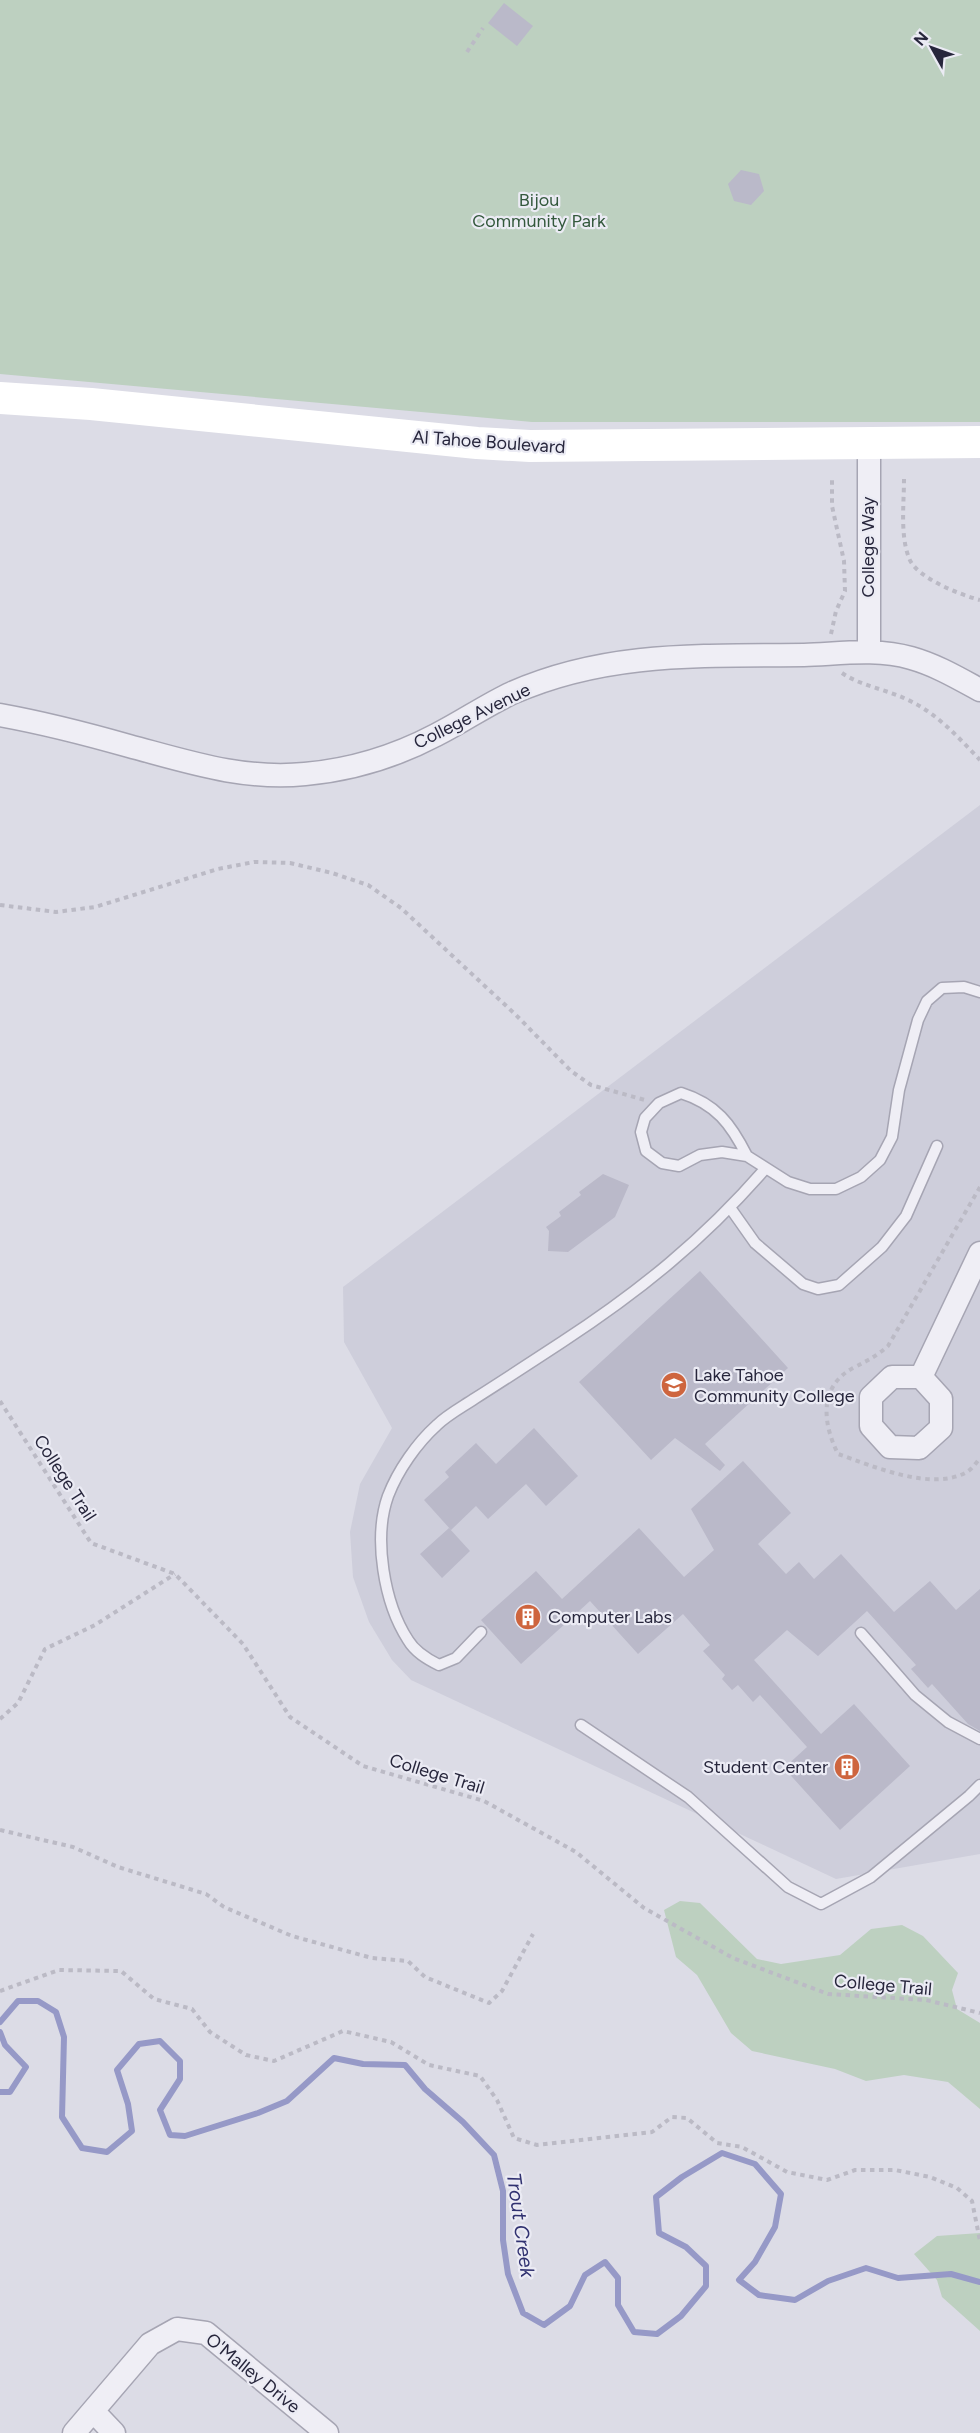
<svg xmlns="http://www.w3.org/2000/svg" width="980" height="2433" font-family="Figtree,sans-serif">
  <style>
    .built { fill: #cecedb }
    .green { fill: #bdd0c0 }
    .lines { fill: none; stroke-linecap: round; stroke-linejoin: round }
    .stream { stroke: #9699c7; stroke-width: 6 }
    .building { fill: #bab9c9 }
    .lane-casing { stroke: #a6a5b3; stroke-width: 13 }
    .street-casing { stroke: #a6a5b3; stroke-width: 25 }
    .path { stroke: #bbbac5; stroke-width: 4; stroke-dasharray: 4.5 4.5; stroke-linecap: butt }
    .lane { stroke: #efeef5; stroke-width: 10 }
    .street { stroke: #efeef5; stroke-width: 22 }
    .secondary { stroke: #fff; stroke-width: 32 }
    .labels { text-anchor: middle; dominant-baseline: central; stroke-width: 4.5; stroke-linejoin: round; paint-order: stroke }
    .park-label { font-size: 18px; fill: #33583c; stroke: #ebebf4 }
    .street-label { font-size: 18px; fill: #27263c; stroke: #ebebf4 }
    .poi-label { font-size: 18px; fill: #27263c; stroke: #ebebf4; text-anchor: start }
    .water-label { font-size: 20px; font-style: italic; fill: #303170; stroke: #ebebf4 }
  </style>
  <rect width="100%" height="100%" fill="#dcdce6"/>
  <!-- built -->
  <path class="built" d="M980 805V1854L836 1879 411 1680 392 1660 369 1622 353 1577 350 1532 360 1484 392 1428 344 1342 343 1287Z"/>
  <!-- green -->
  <path class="green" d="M0 0H980V422H532L0 374Z
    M680 1901 700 1903 757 1959 781 1964 840 1955 871 1929 902 1925 923 1936 958 1973 952 1990 957 2009 980 2023V2109L948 2082 904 2075 866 2081 835 2069 752 2051 731 2033 697 1975 676 1957 664 1910Z
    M980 2233V2331L942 2297 937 2280 914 2254 937 2236Z"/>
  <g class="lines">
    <!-- stream -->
    <path class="stream" d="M0 2022 18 2001H38L56 2012 64 2037 62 2117 82 2148 107 2152 132 2131 128 2104 117 2070 139 2044 160 2041 180 2061V2079L160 2110 170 2135 185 2136 258 2113 287 2101 334 2058 363 2064 405 2065 425 2089 463 2122 494 2155 503 2191V2240L508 2274 523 2313 544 2325 570 2306 585 2275 605 2262 618 2278V2305L634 2332 657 2334 681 2316 706 2286V2266L686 2247 659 2233 656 2197 682 2177 722 2153 755 2164 781 2194 775 2227 755 2262 739 2280 759 2295 795 2300 828 2281 866 2268 898 2278 951 2274 980 2282
      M0 2032 5 2045 26 2067 10 2092H0"/>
  </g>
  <!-- building -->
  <path class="building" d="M504 3 533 26 517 46 488 23Z
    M741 170 759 174 764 191 751 205 734 201 728 184Z
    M603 1174 629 1185 615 1217 568 1252 548 1251 549 1231 546 1227 561 1216 559 1212 581 1195 579 1192Z
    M700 1271 788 1368 705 1444 725 1465 720 1471 675 1438 651 1460 579 1382Z
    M534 1428 578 1476 546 1506 526 1484 488 1519 476 1506 451 1530 424 1500 449 1477 445 1472 476 1443 496 1464Z
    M743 1461 791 1513 758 1544 786 1574 799 1562 814 1579 841 1554 894 1612 930 1581 956 1610 980 1589V1731L968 1724 932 1684 928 1688 911 1669 916 1665 867 1611 818 1656 787 1630 754 1660 821 1734 854 1704 910 1766 840 1830 784 1768 807 1747 760 1695 753 1702 738 1685 732 1690 722 1679 725 1675 703 1651 710 1645 683 1614 638 1654 590 1601 521 1664 481 1620 536 1571 562 1599 639 1528 684 1577 714 1550 691 1509Z
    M449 1528 470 1551 442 1578 420 1554Z"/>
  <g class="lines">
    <defs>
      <path id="lane" d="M747 1156C731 1124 716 1104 681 1093L659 1103 645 1118 641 1132 646 1151 662 1163 679 1166 700 1155 722 1152 747 1156 788 1182 810 1189H836L861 1177 880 1160 892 1137 899 1090 918 1020 927 1001 942 988 964 987 980 992
        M731 1209 755 1243 803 1284 818 1289 839 1285 882 1247 906 1216 937 1146
        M481 1632 456 1658 439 1665C427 1659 415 1652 408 1640 384 1603 373 1538 388 1496 398 1470 417 1443 437 1425 447 1415 462 1407 474 1399 504 1380 533 1361 562 1342 640 1291 703 1240 765 1169
        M861 1633 915 1695 948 1722 980 1739
        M581 1725 688 1797 788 1887 821 1904 871 1877 969 1796 980 1785"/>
      <path id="street" d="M869 652V443
        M0 715C44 723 87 734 129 746 189 762 242 780 305 774 350 770 396 756 436 735 462 722 486 705 512 693 607 651 703 656 804 655 839 654 876 648 911 658 936 665 958 678 980 690
        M892 1377H921L941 1399V1428L919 1448 890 1447 871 1426V1397Z
        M921 1377 980 1253
        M94 2412 114 2433
        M74 2433 150 2344 177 2329 206 2333 327 2433"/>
    </defs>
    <!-- lane casing -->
    <use href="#lane" class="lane-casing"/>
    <!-- street casing -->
    <use href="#street" class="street-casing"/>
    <!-- path -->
    <path class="path" d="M467 52 483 28
      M904 479C904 504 900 535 909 558 916 578 961 595 980 600
      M831 634 836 611 845 591 844 561 832 506V480
      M842 673C861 686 885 689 906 699 937 713 957 736 980 760
      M0 905 56 912 95 907 218 869 254 862 290 863 332 873 368 885 401 908 516 1015 571 1071 591 1085 645 1100
      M980 1187 888 1346C874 1358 868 1360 853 1368 818 1387 823 1424 838 1454 873 1466 931 1492 967 1472 972 1469 976 1463 980 1458
      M0 1401 91 1543 175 1574 243 1644 290 1717 363 1766 484 1801 576 1852 644 1908 733 1958 828 1994 926 2000 980 2013
      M0 1719 18 1703 45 1649 95 1625 175 1574
      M0 1830 73 1847 118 1867 206 1894 224 1907 292 1936 372 1958 408 1961 425 1977 489 2003 502 1991 533 1934
      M0 1991 59 1970 121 1971 154 1999 192 2009 210 2032 246 2055 274 2061 343 2031 391 2042 429 2065 480 2076 497 2100 514 2138 537 2145 652 2132 672 2117 687 2118 717 2143 742 2147 787 2172 827 2180 855 2170H895L930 2177 957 2188 972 2201 980 2241"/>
    <!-- lane -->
    <use href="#lane" class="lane"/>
    <!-- street -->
    <use href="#street" class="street"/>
    <!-- secondary -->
    <path class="secondary" d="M0 398 91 404 477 443 530 446 980 442"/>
  </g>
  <!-- icons -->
  <defs>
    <symbol id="university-disc" viewBox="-11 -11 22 22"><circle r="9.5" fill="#ce653e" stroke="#ebebf4"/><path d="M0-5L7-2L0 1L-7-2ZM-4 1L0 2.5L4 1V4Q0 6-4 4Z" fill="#fff"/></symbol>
    <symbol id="building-disc" viewBox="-11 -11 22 22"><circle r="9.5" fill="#ce653e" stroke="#ebebf4"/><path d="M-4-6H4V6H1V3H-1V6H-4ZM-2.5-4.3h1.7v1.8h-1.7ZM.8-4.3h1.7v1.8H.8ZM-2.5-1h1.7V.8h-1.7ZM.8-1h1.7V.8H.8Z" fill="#fff"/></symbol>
  </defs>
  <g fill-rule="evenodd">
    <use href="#university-disc" x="659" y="1370" width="30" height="30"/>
    <use href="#building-disc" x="513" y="1602" width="30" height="30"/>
    <use href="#building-disc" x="832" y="1752" width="30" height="30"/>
  </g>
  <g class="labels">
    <!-- park labels -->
    <g class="park-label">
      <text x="539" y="200">Bijou<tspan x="539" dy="21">Community Park</tspan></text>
    </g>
    <!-- street labels -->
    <g class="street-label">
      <text transform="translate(489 442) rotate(4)">Al Tahoe Boulevard</text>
      <text transform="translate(868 547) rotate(-90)">College Way</text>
      <text transform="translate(472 716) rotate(-26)">College Avenue</text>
      <text transform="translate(65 1478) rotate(57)">College Trail</text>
      <text transform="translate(437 1774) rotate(17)">College Trail</text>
      <text transform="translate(883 1985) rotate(5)">College Trail</text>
      <text transform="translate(253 2373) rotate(39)">O'Malley Drive</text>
    </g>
    <!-- poi labels -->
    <g class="poi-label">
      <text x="694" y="1375">Lake Tahoe<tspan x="694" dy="21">Community College</tspan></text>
      <text x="548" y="1617">Computer Labs</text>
      <text x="828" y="1767" text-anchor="end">Student Center</text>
    </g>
    <!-- water labels -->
    <g class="water-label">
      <text transform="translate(521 2225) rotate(82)">Trout Creek</text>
    </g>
  </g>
  <!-- north arrow -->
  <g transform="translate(932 48) rotate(310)" stroke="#ebebf4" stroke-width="4.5" paint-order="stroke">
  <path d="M0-4.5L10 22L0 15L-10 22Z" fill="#27263c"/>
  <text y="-9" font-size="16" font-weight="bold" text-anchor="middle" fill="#27263c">N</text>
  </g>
</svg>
